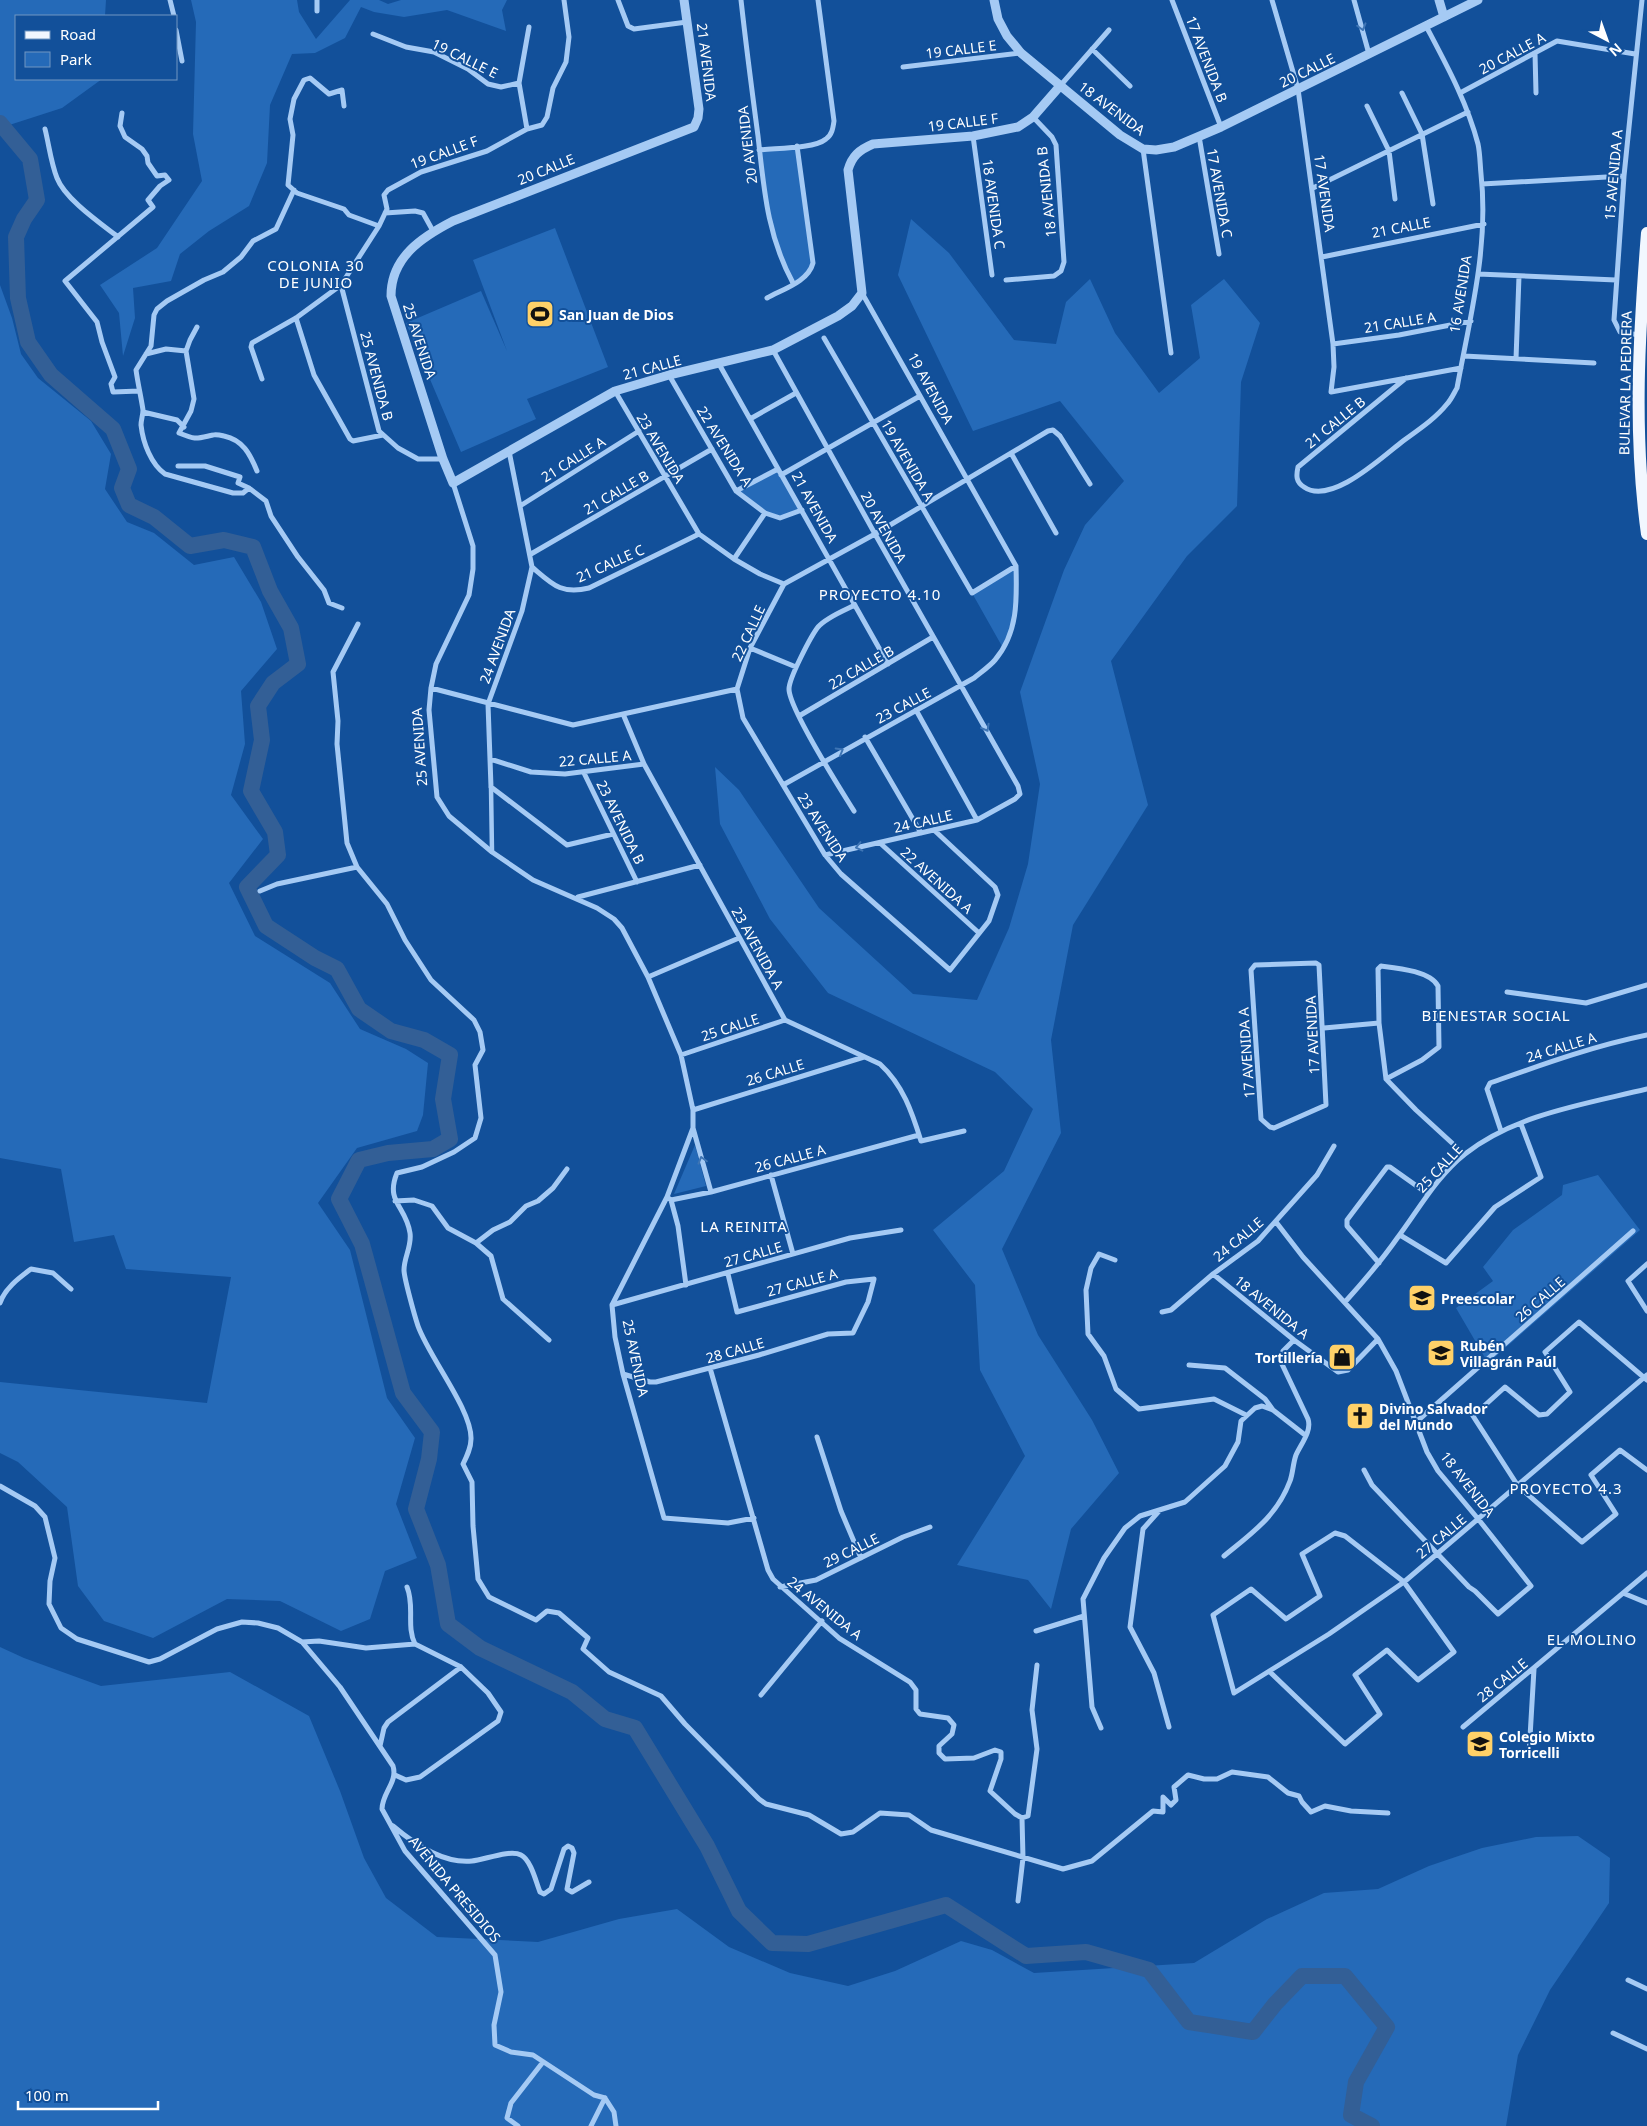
<svg xmlns="http://www.w3.org/2000/svg" width="1647" height="2126" font-family="'Noto Sans',sans-serif">
  <style>
    .green { fill: #256ab8 }
    .lines { fill: none; stroke-linecap: round; stroke-linejoin: round }
    .river { stroke: #335f96; stroke-width: 16 }
    .pedestrian { stroke: #a5caf4; stroke-width: 4.5 }
    .minor { stroke: #a5caf4; stroke-width: 5 }
    .tertiary { stroke: #a5caf4; stroke-width: 9 }
    .primary { stroke: #f2f7ff; stroke-width: 12 }
    .oneway { stroke: #3e75b5 }
    .labels { text-anchor: middle; dominant-baseline: central; stroke-width: 4; stroke-linejoin: round; paint-order: stroke }
    .street-label { font-size: 14px; fill: #fff; stroke: #12509a }
    .poi-label { font-size: 14px; font-weight: bold; fill: #fff; stroke: #12509a; text-anchor: start }
    .neighbourhood-label { font-size: 15px; letter-spacing: 1px; fill: #fff; stroke: #12509a }
  </style>
  <rect width="100%" height="100%" fill="#12509a"/>
  <!-- green -->
  <path class="green" d="M0 0H106L105 16H16V79H102L62 108 0 128Z
    M191 0H297L299 12 316 39 350 0H379L388 4 401 0H507L502 10 506 31 447 10 404 17 374 12 361 7 345 38 315 53 292 54 270 105 267 163 249 206 209 231 180 254 171 281 133 288 135 318 123 356 119 313 100 285 157 248 202 181 193 134 196 22Z
    M797 146 813 256 811 271 793 283 772 234 759 150Z
    M911 219 949 253 1014 340 1056 344 1066 302 1090 279 1115 333 1159 393 1200 358 1191 305 1224 279 1260 323 1241 382 1237 506 1187 556 1111 661 1148 805 1073 925 1051 1040 1061 1133 1002 1249 1038 1335 1092 1420 1119 1473 1071 1529 1051 1609 1028 1580 957 1565 1025 1456 980 1370 975 1285 933 1230 1004 1171 1033 1109 995 1072 828 993 770 919 720 824 715 767 739 790 819 908 913 994 977 1000 1009 928 1028 864 1040 784 1020 692 1064 570 1085 525 1124 481 1060 401 973 431 898 275Z
    M555 228 608 367 527 399 536 419 461 452 406 323 481 291 507 351 473 260Z
    M0 285 12 318 21 354 38 378 91 421 111 454 105 489 127 522 154 533 194 565 234 557 261 602 277 649 241 691 245 744 231 795 263 839 229 883 255 936 330 983 360 1029 406 1049 428 1063 423 1115 417 1131 357 1148 318 1203 350 1250 387 1398 415 1438 396 1504 417 1558 385 1571 370 1619 341 1631 280 1601 227 1599 153 1638 104 1621 78 1586 67 1507 18 1462 0 1453V1382L207 1403 231 1277 126 1269 114 1235 74 1242 61 1169 0 1158Z
    M778 469 802 510 780 518 765 513 736 491Z
    M1016 566 1014 625 1003 648 972 593Z
    M695 1145 706 1186 674 1194Z
    M1598 1175 1640 1230 1488 1363 1456 1308 1493 1281 1483 1267 1513 1230 1562 1195 1563 1185Z
    M0 1647 24 1658 101 1686 230 1672 309 1716 340 1791 364 1858 386 1898 437 1937 538 1942 619 1919 677 1909 729 1947 790 1973 848 1986 895 1971 961 1941 992 1950 1034 1973 1194 1963 1267 1919 1324 1893 1378 1889 1429 1866 1482 1848 1536 1837 1578 1836 1610 1858 1609 1903 1550 1990 1518 2055 1506 2126H0Z"/>
  <g class="lines">
    <!-- river -->
    <path class="river" d="M0 123 30 159 37 200 24 219 16 237 18 298 28 342 51 375 113 429 129 469 122 488 129 505 154 517 190 546 224 540 253 547 270 591 291 628 298 664 273 683 258 706 262 740 251 791 275 832 278 855 247 887 266 926 315 958 337 969 359 1009 391 1031 424 1040 450 1055 443 1099 450 1139 433 1149 388 1153 359 1160 339 1199 362 1244 403 1393 432 1432 429 1459 416 1509 438 1565 448 1624 480 1648 572 1692 605 1719 635 1728 707 1846 739 1911 772 1943 808 1944 946 1905 1026 1956 1086 1952 1149 1970 1189 2022 1253 2032 1275 2004 1302 1976H1345L1387 2027 1356 2082 1351 2115 1372 2126"/>
    <!-- pedestrian -->
    <path class="pedestrian" d="M491 787 492 852"/>
    <!-- minor -->
    <path class="minor" d="M170 0 174 16
      M618 0 628 26 634 29 687 22
      M741 0C746 45 752 91 758 136 764 189 767 235 793 283
      M1172 0 1221 127
      M1272 0 1298 89 1333 344 1334 367 1331 392 1461 368
      M1354 0 1369 54
      M317 11V0
      M176 30 182 61
      M373 34 406 47 434 52 468 69 488 84 501 87 519 83
      M1092 49 1130 86
      M1535 53 1536 93
      M903 67 1021 53
      M1060 86 1109 30
      M1402 93 1422 134 1433 204
      M1460 93 1557 41 1635 54
      M344 106 342 90 329 94 310 78 304 80 294 99 290 119 293 135 288 185 297 193 344 209 349 215 379 226
      M1367 106 1389 151 1395 199
      M122 113 120 126 125 137 142 149 147 156 148 163 157 176 165 175 169 180 160 186 148 200 153 207 65 281 97 322 102 342 115 377 111 384 113 392 139 391
      M45 129C49 145 51 163 57 178 65 199 100 223 118 237
      M527 129 519 83 529 27
      M973 136 992 275
      M1199 136 1219 254
      M1143 149 1171 353
      M759 150C776 148 814 149 826 139 832 135 833 128 834 121L818 0
      M1482 184 1624 176
      M1313 188 1468 112
      M294 190 276 229 253 241 241 257 223 272 204 280 167 301 157 309 154 315 151 346 136 370C138 384 141 397 143 410 143 415 141 420 141 425 143 443 151 464 165 474L233 493H243L249 488 266 501 271 516 298 557 324 590 329 603 342 608
      M385 213 415 211 423 213 433 231
      M1322 257 1484 224
      M1478 274 1616 280
      M1006 280 1054 276 1061 271 1064 262 1056 145 1052 137 1033 117
      M341 285 379 431 398 448 418 459H443
      M767 298C783 289 808 282 813 263L797 146
      M296 318 314 375 350 439 353 441 383 435
      M197 327 190 340 186 351 194 399 191 411 179 433C197 440 195 439 213 435 216 434 220 435 224 436 243 440 250 454 257 471
      M1639 335 1620 332 1614 320 1624 176 1642 0
      M824 338 972 593 1016 566
      M1333 344 1399 335 1471 321
      M773 350 875 534 1018 786 1020 794 1015 799 977 820 825 855
      M146 354 166 349 186 351
      M1464 356 1594 363
      M1516 359 1519 276
      M719 364 888 664
      M669 375 736 491 765 513 780 518 802 510
      M1406 378 1298 467C1296 476 1296 482 1304 487 1331 506 1382 457 1403 441 1418 430 1435 419 1447 404 1451 400 1454 393 1457 388 1470 317 1489 247 1481 174 1480 164 1480 153 1478 144 1467 102 1446 64 1426 26
      M262 379 251 347 252 343 296 318 341 285 379 226 387 209 384 195 388 190 421 172 487 151 527 129 542 125 547 117 553 88 566 62 569 37 564 0
      M615 391 699 534 734 559 760 574 784 584
      M143 412 177 420 184 427
      M750 419 796 393
      M509 451 532 567 522 611 488 704 491 787 567 845 613 834
      M1011 453 1056 533
      M178 466H205L240 477 238 483 249 488
      M781 475 920 396
      M453 483 473 546V569L469 595 436 664 431 688 429 710 437 797 449 816 492 852 533 880 597 908 614 919 622 928 648 977 681 1055 693 1110V1128L711 1192
      M736 491 778 469
      M520 506 639 431
      M531 554 712 449
      M734 559 765 513
      M532 567C552 584 561 595 589 588L699 534
      M358 624 333 672 338 721 337 744 347 843 357 867 387 904 405 940 431 980 474 1020 480 1032 483 1050 475 1065 481 1118 475 1138 454 1152 422 1167 397 1173C385 1202 406 1206 410 1233 412 1246 404 1257 404 1270 404 1278 415 1317 418 1326 429 1357 472 1410 471 1439 471 1448 467 1456 463 1464L472 1482 473 1526 478 1579 489 1597 536 1620 547 1611 559 1613 588 1638 583 1649 609 1672 661 1696 685 1724 759 1799 766 1804 809 1815 841 1834 853 1832 880 1813 909 1815 931 1830 1063 1869 1092 1861 1153 1811 1163 1812V1797L1171 1805 1176 1800 1174 1787 1188 1775 1204 1779H1217L1232 1772 1268 1777 1288 1793 1299 1796 1302 1802 1311 1812 1325 1806 1351 1811 1388 1813
      M750 648 796 667
      M431 688 573 725 737 689
      M737 689 743 718 825 855 841 874 950 970 989 921 998 895 995 887 934 830
      M737 689 750 648 784 584 875 534 1048 431 1053 430 1060 436 1090 484
      M916 710 977 820
      M623 714 644 764 785 1020 880 1064C903 1085 912 1112 921 1141L964 1131
      M799 716 933 637
      M865 737 921 833
      M490 759 531 772 565 774 644 764
      M584 773 637 882
      M783 785 974 678C981 672 989 667 995 660 1018 633 1017 600 1016 566L862 293
      M854 811C841 790 789 709 789 689 789 678 811 636 818 627 827 617 843 611 855 605
      M880 843 979 933
      M260 891 277 884 357 867
      M578 897 700 865
      M1316 963 1319 965 1326 1105 1274 1128 1270 1127 1261 1119 1251 970 1255 965Z
      M648 977 739 938
      M1507 992 1586 1003 1647 985
      M1324 1028 1379 1023
      M681 1055 785 1020
      M1386 1079 1422 1060 1439 1047 1438 986C1430 971 1397 968 1381 966L1378 969 1379 1023 1386 1079 1416 1110 1464 1154
      M693 1110 864 1057
      M693 1128 667 1197 612 1305 615 1337 623 1374 664 1518 728 1523 754 1518
      M1501 1131 1487 1089 1490 1083C1541 1065 1593 1046 1647 1035
      M771 1175 793 1254
      M667 1197 671 1200 711 1192 919 1135
      M671 1200 678 1226 686 1285
      M395 1201 414 1200 432 1206 448 1228 476 1243 491 1256 503 1299 549 1340
      M1276 1222 1303 1257 1378 1339 1396 1371 1427 1452 1438 1471 1479 1520 1531 1586 1498 1614 1475 1591 1469 1587 1372 1485 1364 1470
      M1400 1235 1446 1263 1495 1207 1541 1177 1521 1124
      M476 1243 493 1230 510 1222 526 1206 538 1201 553 1188 567 1169
      M1115 1260 1099 1254 1091 1268 1086 1290 1088 1334 1104 1356 1116 1389 1139 1409 1214 1399 1246 1415
      M1379 1263 1347 1226V1220L1387 1167H1390L1428 1194
      M1647 1264 1628 1281 1647 1311
      M1213 1274 1294 1340 1338 1372 1348 1370 1378 1339
      M1345 1302C1364 1281 1382 1260 1398 1237 1419 1209 1437 1176 1465 1154 1516 1114 1586 1104 1647 1089
      M0 1303C5 1288 19 1278 31 1269L53 1273 71 1289
      M612 1305 850 1238 901 1230
      M1162 1312 1171 1310 1213 1274 1258 1241 1317 1175 1334 1146
      M1189 1365 1225 1368 1265 1399 1273 1410
      M710 1368 768 1570 773 1579 839 1638 910 1682 916 1690V1709L920 1714 948 1718 954 1725 952 1734 939 1746V1753L945 1759 974 1758 995 1750 1001 1752V1759L990 1791 1015 1814 1022 1818
      M623 1374 650 1382H656L759 1355 828 1334 853 1333 868 1302 874 1279 846 1282 737 1312 728 1274
      M1647 1380 1579 1322 1545 1352 1570 1392 1547 1414 1539 1415 1505 1387 1473 1416 1518 1486 1582 1542 1616 1514 1591 1475 1620 1450 1647 1470
      M1415 1423 1633 1231
      M817 1437 841 1511 861 1558
      M0 1486 35 1506 45 1517 55 1558 50 1581 49 1604 61 1628 77 1639 149 1662 160 1659 217 1629 242 1622 258 1623 278 1628 302 1642 340 1687 393 1766C398 1782 382 1793 382 1809L405 1851 495 1955 501 1992 494 2025 495 2045 511 2052 533 2055 594 2095 605 2098
      M1160 1510 1143 1529 1130 1627 1154 1673 1169 1727
      M1224 1556C1252 1533 1277 1516 1290 1481 1293 1473 1293 1463 1296 1455 1301 1444 1312 1431 1308 1419L1280 1360 1283 1351 1294 1340
      M407 1587C415 1606 406 1626 415 1644
      M780 1587 816 1580 903 1537 930 1527
      M1623 1593 1647 1603
      M1036 1631 1084 1616
      M302 1642 319 1641 366 1648 415 1644 461 1667 488 1693 501 1712 498 1721 420 1777 406 1780 395 1775
      M1270 1672 1345 1744 1380 1714 1355 1675 1387 1650 1418 1680 1454 1652 1404 1582 1345 1536 1335 1533 1302 1554 1320 1596 1286 1619 1251 1589 1213 1615 1234 1693 1329 1634 1404 1582 1647 1375
      M761 1695 822 1621
      M1463 1727 1647 1573
      M1101 1728 1092 1707 1083 1599 1104 1558 1125 1528 1140 1516 1185 1502 1225 1466 1238 1442 1241 1421 1255 1408 1262 1406 1273 1410 1305 1435
      M380 1746 384 1728 388 1722 461 1667
      M1529 1754 1534 1669
      M393 1826C413 1843 443 1864 472 1861 484 1860 510 1849 521 1855 531 1860 536 1882 540 1892L544 1894 551 1889 564 1849 568 1846 572 1848 574 1853 567 1889 572 1892 589 1882
      M1018 1901 1023 1858 1022 1818 1028 1816 1037 1749 1032 1710 1037 1665
      M1628 1980 1647 1989
      M1613 2033 1647 2049
      M605 2098 614 2112 616 2126
      M518 2126 507 2118 511 2103 543 2062
      M591 2126 605 2098"/>
    <!-- tertiary -->
    <path class="tertiary" d="M684 0 699 109 698 118 694 127 453 221C422 237 391 257 391 296L443 459 453 483 615 391 669 375 773 350 838 316 852 306 862 293 848 170C852 156 859 150 873 144L973 136 1018 127 1033 117 1060 86
      M994 0 998 19 1007 36 1021 53 1120 135 1143 149 1156 150 1174 147 1221 127 1478 0
      M1439 0 1444 17"/>
    <!-- primary -->
    <path class="primary" d="M1647 233C1639 334 1633 433 1647 534"/>
  </g>
  <!-- one-way arrows -->
  <defs><path id="oneway-chevron" d="M-2-3.5L2.5 0L-2 3.5" fill="none" stroke-width="1.6" stroke-linecap="round" stroke-linejoin="round" transform="scale(1.25)"/></defs>
  <g class="oneway">
    <use href="#oneway-chevron" transform="translate(1362 27) rotate(74)"/>
    <use href="#oneway-chevron" transform="translate(986 728) rotate(61)"/>
    <use href="#oneway-chevron" transform="translate(840 751) rotate(-30)"/>
    <use href="#oneway-chevron" transform="translate(859 847) rotate(167)"/>
    <use href="#oneway-chevron" transform="translate(702 1160) rotate(-106)"/>
  </g>
  <!-- icons -->
  <defs>
    <symbol id="stadium-square" viewBox="-11 -11 22 22"><rect x="-9" y="-9" width="18" height="18" rx="4" fill="#ffd168" stroke="#12509a"/><path d="M0-5a6.5 5 0 1 0 0 10a6.5 5 0 1 0 0-10ZM-3.5-1.8h7v3.6h-7Z" fill="#111"/></symbol>
    <symbol id="school-square" viewBox="-11 -11 22 22"><rect x="-9" y="-9" width="18" height="18" rx="4" fill="#ffd168" stroke="#12509a"/><path d="M0-5L7-2L0 1L-7-2ZM-4 1L0 2.5L4 1V4Q0 6-4 4Z" fill="#111"/></symbol>
    <symbol id="shop-square" viewBox="-11 -11 22 22"><rect x="-9" y="-9" width="18" height="18" rx="4" fill="#ffd168" stroke="#12509a"/><path d="M-5-2.5h2.3a2.7 3.5 0 0 1 5.4 0H5L5.5 6h-11ZM-1.5-2.5h3a1.5 2.3 0 0 0-3 0Z" fill="#111"/></symbol>
    <symbol id="church-square" viewBox="-11 -11 22 22"><rect x="-9" y="-9" width="18" height="18" rx="4" fill="#ffd168" stroke="#12509a"/><path d="M-1.2-6h2.4v3.5h3.3v2.4h-3.3V6h-2.4V-.1h-3.3v-2.4h3.3Z" fill="#111"/></symbol>
  </defs>
  <g fill-rule="evenodd">
    <use href="#stadium-square" x="524" y="298" width="32" height="32"/>
    <use href="#school-square" x="1406" y="1282" width="32" height="32"/>
    <use href="#school-square" x="1425" y="1337" width="32" height="32"/>
    <use href="#shop-square" x="1326" y="1341" width="32" height="32"/>
    <use href="#church-square" x="1344" y="1400" width="32" height="32"/>
    <use href="#school-square" x="1464" y="1728" width="32" height="32"/>
  </g>
  <g class="labels">
    <!-- street labels -->
    <g class="street-label">
      <text transform="translate(961 49) rotate(-7)">19 CALLE E</text>
      <text transform="translate(1512 53) rotate(-28)">20 CALLE A</text>
      <text transform="translate(465 58) rotate(26)">19 CALLE E</text>
      <text transform="translate(1207 59) rotate(69)">17 AVENIDA B</text>
      <text transform="translate(707 62) rotate(83)">21 AVENIDA</text>
      <text transform="translate(1307 70) rotate(-26)">20 CALLE</text>
      <text transform="translate(1112 108) rotate(37)">18 AVENIDA</text>
      <text transform="translate(963 122) rotate(-7)">19 CALLE F</text>
      <text transform="translate(747 145) rotate(-97)">20 AVENIDA</text>
      <text transform="translate(444 152) rotate(-20)">19 CALLE F</text>
      <text transform="translate(546 169) rotate(-22)">20 CALLE</text>
      <text transform="translate(1613 175) rotate(-85)">15 AVENIDA A</text>
      <text transform="translate(1046 192) rotate(-96)">18 AVENIDA B</text>
      <text transform="translate(1220 193) rotate(80)">17 AVENIDA C</text>
      <text transform="translate(1325 193) rotate(82)">17 AVENIDA</text>
      <text transform="translate(994 204) rotate(82)">18 AVENIDA C</text>
      <text transform="translate(1401 227) rotate(-11)">21 CALLE</text>
      <text transform="translate(1460 294) rotate(-81)">16 AVENIDA</text>
      <text transform="translate(1400 322) rotate(-9)">21 CALLE A</text>
      <text transform="translate(420 341) rotate(72)">25 AVENIDA</text>
      <text transform="translate(652 367) rotate(-15)">21 CALLE</text>
      <text transform="translate(377 376) rotate(75)">25 AVENIDA B</text>
      <text transform="translate(1625 383) rotate(-89)">BULEVAR LA PEDRERA</text>
      <text transform="translate(931 388) rotate(61)">19 AVENIDA</text>
      <text transform="translate(1335 422) rotate(-39)">21 CALLE B</text>
      <text transform="translate(725 446) rotate(58)">22 AVENIDA A</text>
      <text transform="translate(661 448) rotate(59)">23 AVENIDA</text>
      <text transform="translate(573 459) rotate(-32)">21 CALLE A</text>
      <text transform="translate(908 460) rotate(60)">19 AVENIDA A</text>
      <text transform="translate(616 492) rotate(-30)">21 CALLE B</text>
      <text transform="translate(815 507) rotate(61)">21 AVENIDA</text>
      <text transform="translate(884 527) rotate(61)">20 AVENIDA</text>
      <text transform="translate(610 563) rotate(-24)">21 CALLE C</text>
      <text transform="translate(748 633) rotate(-65)">22 CALLE</text>
      <text transform="translate(497 646) rotate(-70)">24 AVENIDA</text>
      <text transform="translate(861 667) rotate(-30)">22 CALLE B</text>
      <text transform="translate(903 705) rotate(-28)">23 CALLE</text>
      <text transform="translate(419 747) rotate(-94)">25 AVENIDA</text>
      <text transform="translate(595 758) rotate(-5)">22 CALLE A</text>
      <text transform="translate(923 821) rotate(-13)">24 CALLE</text>
      <text transform="translate(621 822) rotate(64)">23 AVENIDA B</text>
      <text transform="translate(823 827) rotate(57)">23 AVENIDA</text>
      <text transform="translate(937 880) rotate(42)">22 AVENIDA A</text>
      <text transform="translate(758 948) rotate(61)">23 AVENIDA A</text>
      <text transform="translate(730 1027) rotate(-18)">25 CALLE</text>
      <text transform="translate(1312 1035) rotate(-93)">17 AVENIDA</text>
      <text transform="translate(1561 1047) rotate(-17)">24 CALLE A</text>
      <text transform="translate(1246 1053) rotate(-94)">17 AVENIDA A</text>
      <text transform="translate(775 1072) rotate(-17)">26 CALLE</text>
      <text transform="translate(790 1158) rotate(-15)">26 CALLE A</text>
      <text transform="translate(1439 1168) rotate(-47)">25 CALLE</text>
      <text transform="translate(1238 1239) rotate(-40)">24 CALLE</text>
      <text transform="translate(753 1254) rotate(-16)">27 CALLE</text>
      <text transform="translate(802 1282) rotate(-15)">27 CALLE A</text>
      <text transform="translate(1540 1299) rotate(-41)">26 CALLE</text>
      <text transform="translate(1272 1307) rotate(39)">18 AVENIDA A</text>
      <text transform="translate(735 1350) rotate(-16)">28 CALLE</text>
      <text transform="translate(636 1358) rotate(78)">25 AVENIDA</text>
      <text transform="translate(1468 1484) rotate(52)">18 AVENIDA</text>
      <text transform="translate(1441 1536) rotate(-40)">27 CALLE</text>
      <text transform="translate(851 1550) rotate(-26)">29 CALLE</text>
      <text transform="translate(825 1608) rotate(39)">24 AVENIDA A</text>
      <text transform="translate(1502 1680) rotate(-39)">28 CALLE</text>
      <text transform="translate(455 1889) rotate(50)">AVENIDA PRESIDIOS</text>
    </g>
    <!-- poi labels -->
    <g class="poi-label">
      <text x="559" y="314">San Juan de Dios</text>
      <text x="1441" y="1298">Preescolar</text>
      <text x="1460" y="1345">Rubén<tspan x="1460" dy="16">Villagrán Paúl</tspan></text>
      <text x="1323" y="1357" text-anchor="end">Tortillería</text>
      <text x="1379" y="1408">Divino Salvador<tspan x="1379" dy="16">del Mundo</tspan></text>
      <text x="1499" y="1736">Colegio Mixto<tspan x="1499" dy="16">Torricelli</tspan></text>
    </g>
    <!-- neighbourhood labels -->
    <g class="neighbourhood-label">
      <text x="316" y="265">COLONIA 30<tspan x="316" dy="17">DE JUNIO</tspan></text>
      <text x="880" y="594">PROYECTO 4.10</text>
      <text x="1496" y="1015">BIENESTAR SOCIAL</text>
      <text x="744" y="1226">LA REINITA</text>
      <text x="1566" y="1488">PROYECTO 4.3</text>
      <text x="1592" y="1639">EL MOLINO</text>
    </g>
  </g>
  <!-- legend -->
  <rect x="15" y="15" width="162" height="65" fill="#12509a" stroke="#7196c2"/>
  <rect x="25" y="31" width="25" height="8" fill="#f2f7ff" stroke="#7196c2"/>
  <text x="60" y="40" font-size="15" fill="#ffffff">Road</text>
  <rect x="25" y="52" width="25" height="15" fill="#256ab8" stroke="#7196c2"/>
  <text x="60" y="65" font-size="15" fill="#ffffff">Park</text>
  <!-- north arrow -->
  <g transform="translate(1607 40) rotate(139)" stroke="#12509a" stroke-width="4" paint-order="stroke">
  <path d="M0-4L9 19L0 12L-9 19Z" fill="#ffffff"/>
  <text y="-8" font-size="14" font-weight="bold" text-anchor="middle" fill="#ffffff">N</text>
  </g>
  <!-- scale -->
  <path d="M18 2101v8h140v-8" fill="none" stroke="#ffffff" stroke-width="2.5"/>
  <text x="25" y="2101" font-size="15" fill="#ffffff" stroke="#12509a" stroke-width="4" paint-order="stroke">100 m</text>
</svg>
